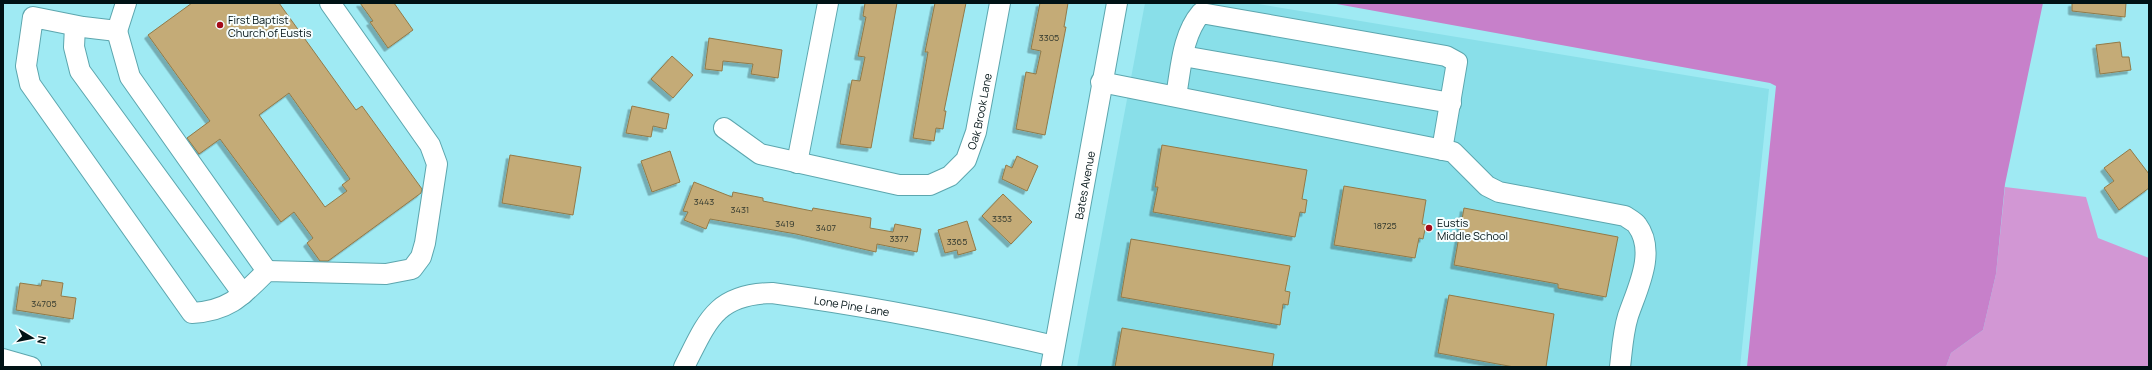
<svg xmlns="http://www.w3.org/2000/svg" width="2152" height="370" font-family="Manrope,sans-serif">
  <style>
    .built { fill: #89dfe9 }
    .green { fill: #d297d4 }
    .forest { fill: #c780ca }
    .building { fill: #c4ab77; stroke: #927a48; fill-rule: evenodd; filter: url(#shadow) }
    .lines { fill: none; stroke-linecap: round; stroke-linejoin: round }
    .minor-casing { stroke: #5ca6ae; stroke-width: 22 }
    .minor { stroke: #fff; stroke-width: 20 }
    .poi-dot { fill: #a40a19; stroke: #f7fefe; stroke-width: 1.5 }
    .labels { text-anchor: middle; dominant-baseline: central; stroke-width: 4; stroke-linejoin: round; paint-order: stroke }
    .number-label { font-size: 9px; fill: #31382e }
    .poi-label { font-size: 11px; fill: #001215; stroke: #f7fefe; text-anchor: start }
    .street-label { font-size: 11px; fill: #001215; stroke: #f7fefe }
  </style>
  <defs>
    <filter id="shadow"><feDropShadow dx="-3.5" dy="3.5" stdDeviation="0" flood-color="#0004"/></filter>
  </defs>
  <rect width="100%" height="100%" fill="#9feaf3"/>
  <!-- built -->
  <path class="built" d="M1145 3H1252L1769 89 1740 367H1077Z"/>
  <!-- green -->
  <path class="green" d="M2005 187 2086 197 2098 238 2149 258V367H1946L1951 353 1983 330 1996 274Z"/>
  <!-- forest -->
  <path class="forest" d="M1331 3H2043L2005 184 1996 274 1983 330 1951 353 1946 367H1747L1776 86 1770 83Z"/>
  <!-- building -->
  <path class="building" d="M192 3H279L356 110 362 106 422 189 421 193 328 261H320L307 243 313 238 294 212 281 222 220 139 199 154 187 138 210 121 148 35ZM289 93 350 179 342 185 347 191 325 207 259 115Z
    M360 3H394L413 30 388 48 370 22 373 21Z
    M865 3H897L871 148 840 144 852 80 860 81 865 57 858 56 866 17 863 16Z
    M935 3H966L944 111H946L943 129 936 128 934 141 913 138 928 52H925Z
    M1040 3H1068L1064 27H1066L1045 135 1016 129 1026 72 1036 74 1041 51 1031 49Z
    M2072 3H2126L2125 17 2072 11Z
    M709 38 782 50 778 78 751 74 753 64 723 61 722 71 705 69Z
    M2120 42 2122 57H2129L2131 70 2100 74 2096 45Z
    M672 56 693 75 673 98 651 79Z
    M632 106 669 114 666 129 653 126 651 137 626 133Z
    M1162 145 1307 170 1302 199 1307 200 1305 213 1300 212 1295 237 1153 212 1158 187H1155Z
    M2130 149 2149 174V188L2119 210 2104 188 2114 181 2104 168Z
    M670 151 680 182 652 192 641 161Z
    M510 155 581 167 573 215 502 203Z
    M1017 156 1038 166 1027 191 1002 179 1006 165 1012 168Z
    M694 182 732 197 733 192 763 198V201L812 211 813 208 871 218 870 228 893 232 895 224 921 229 917 252 877 244 876 252 796 234 710 219 706 229 684 220 688 212 683 211Z
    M1344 186 1426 200 1422 224 1426 225 1423 239 1419 238 1415 258 1334 245Z
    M1003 194 1032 222 1011 244 982 216Z
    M1464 208 1618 237 1606 297 1558 288V284L1454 265Z
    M967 221 976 250 958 255 957 250 945 253 938 230Z
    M1131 239 1290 266 1285 291 1290 292 1288 305 1283 304 1280 325 1121 297Z
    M42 280 63 283 61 296 76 298 73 319 16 310 20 283 41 286Z
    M1449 295 1554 314 1546 367H1514L1438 353Z
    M1122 328 1274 354 1272 367H1115Z"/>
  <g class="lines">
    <defs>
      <g id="minor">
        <path d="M126 3 117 31 83 27 33 17 26 66 30 84 192 313C229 311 242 296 267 271L386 274 412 269 421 257 425 243 437 164 430 145 330 3"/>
        <path d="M75 26 74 47 80 71 243 294"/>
        <path d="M117 31 130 77 267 271"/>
        <path d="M1183 56 1451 103"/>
        <path d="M1101 82 1453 152 1487 186 1499 192 1625 216C1629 219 1635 222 1637 225 1657 252 1637 289 1628 316 1623 332 1622 350 1620 367"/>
        <path d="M1176 96C1181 69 1182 35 1201 13L1446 56 1457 62 1442 150"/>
        <path id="s1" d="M724 128 760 154 899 185H930L950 176 966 160 976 132 1000 3"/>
        <path d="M797 163 828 3"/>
        <path d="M3 359 31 367"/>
        <path id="s2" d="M684 367C707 322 715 294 772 293 868 306 961 324 1054 346"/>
        <path id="s3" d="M1051 367 1117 3"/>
      </g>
    </defs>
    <!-- minor casing -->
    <use href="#minor" class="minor-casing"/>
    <!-- minor -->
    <use href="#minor" class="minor"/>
  </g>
  <!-- markers -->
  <g class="poi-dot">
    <circle cx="220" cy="25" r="4"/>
    <circle cx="1429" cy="228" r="4"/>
  </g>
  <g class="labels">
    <!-- number labels -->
    <g class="number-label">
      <text x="1049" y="37">3305</text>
      <text x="704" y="201">3443</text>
      <text x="740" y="209">3431</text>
      <text x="1002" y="218">3353</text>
      <text x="785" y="223">3419</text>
      <text x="1385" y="225">18725</text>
      <text x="826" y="227">3407</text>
      <text x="899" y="238">3377</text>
      <text x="957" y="241">3365</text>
      <text x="44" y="303">34705</text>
    </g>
    <!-- poi labels -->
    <g class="poi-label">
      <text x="228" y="19">First Baptist<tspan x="228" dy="13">Church of Eustis</tspan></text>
      <text x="1437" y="222">Eustis<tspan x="1437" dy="13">Middle School</tspan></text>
    </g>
    <!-- street labels -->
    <g class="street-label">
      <text stroke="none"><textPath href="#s1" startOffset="313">Oak Brook Lane</textPath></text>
      <text stroke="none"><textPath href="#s3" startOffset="185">Bates Avenue</textPath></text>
      <text stroke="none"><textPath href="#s2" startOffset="205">Lone Pine Lane</textPath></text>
    </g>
  </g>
  <!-- border -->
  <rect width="2152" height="370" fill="none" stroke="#001215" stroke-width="8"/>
  <!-- north arrow -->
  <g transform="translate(32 338) rotate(100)" stroke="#f7fefe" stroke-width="3" paint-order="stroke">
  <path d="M0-3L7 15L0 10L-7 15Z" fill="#001215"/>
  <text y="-6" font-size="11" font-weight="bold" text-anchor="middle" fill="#001215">N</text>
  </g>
</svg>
